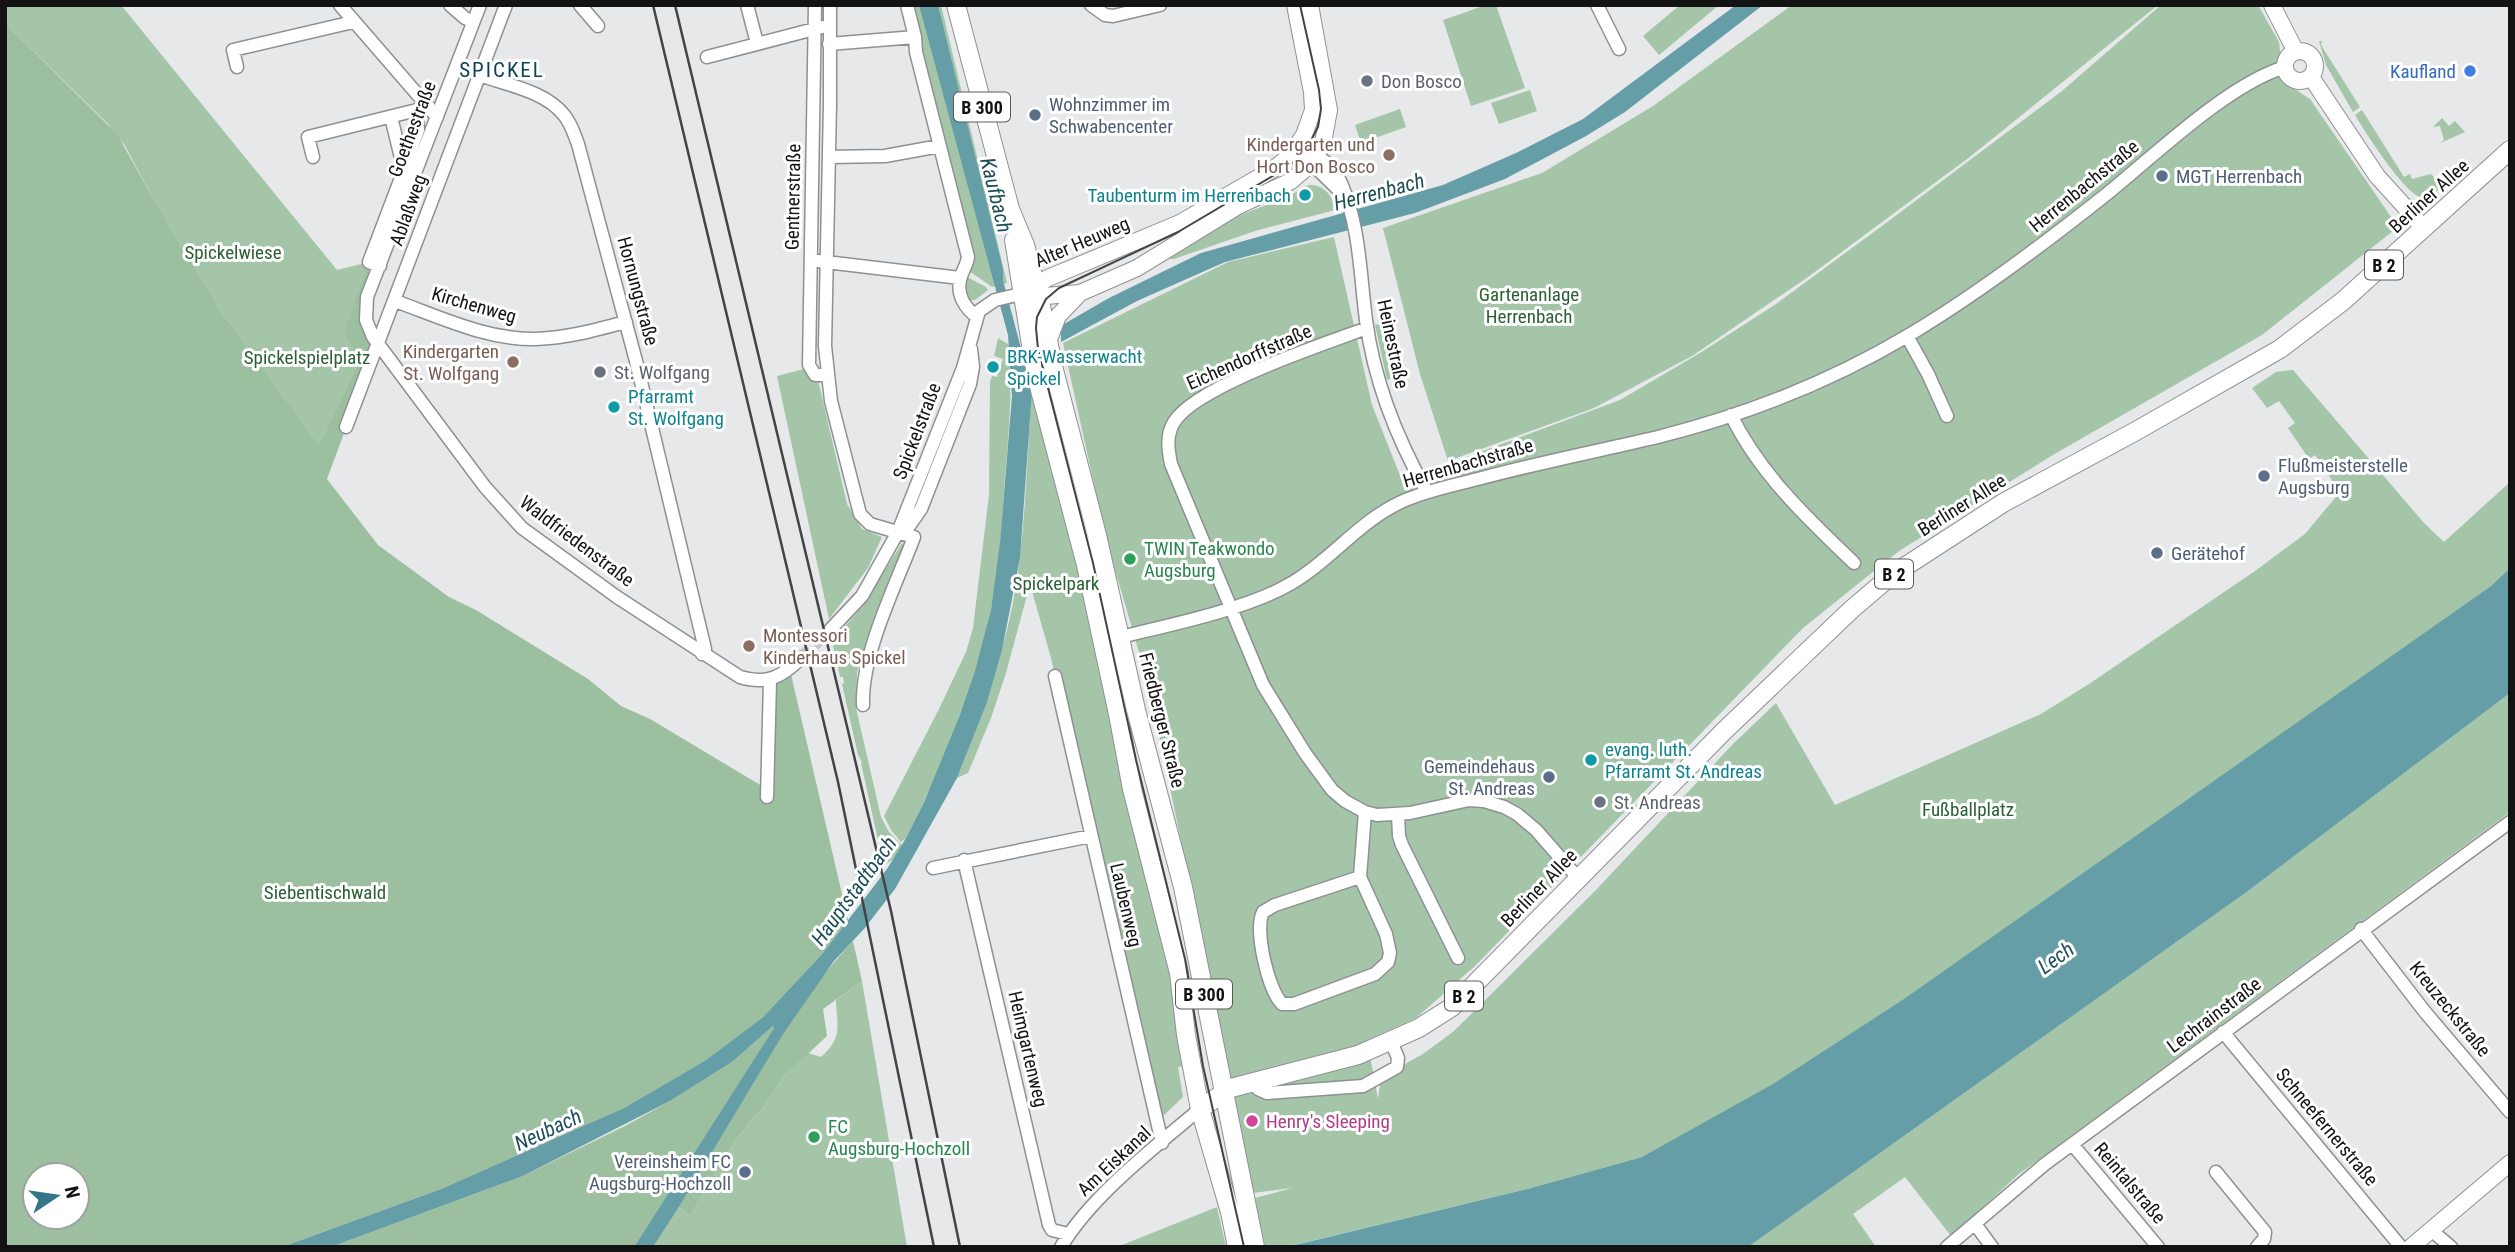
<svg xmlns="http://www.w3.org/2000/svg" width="2515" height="1252" font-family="'Roboto Condensed',sans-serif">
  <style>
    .green { fill: #a4c5a7 }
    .forest { fill: #9cc09f; fill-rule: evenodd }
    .water { fill: #659ea6 }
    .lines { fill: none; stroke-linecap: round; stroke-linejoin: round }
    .street-tunnel { stroke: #c6c8ca; stroke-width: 12; stroke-dasharray: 12 6; stroke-linecap: butt }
    .street-casing { stroke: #8e9091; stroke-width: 15 }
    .secondary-casing { stroke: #8e9091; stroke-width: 18 }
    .primary-casing { stroke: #8e9091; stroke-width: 20 }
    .street { stroke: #fff; stroke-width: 12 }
    .secondary { stroke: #fff; stroke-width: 16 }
    .primary { stroke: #fff; stroke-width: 18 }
    .tram { stroke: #434445; stroke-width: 2 }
    .rail { stroke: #434445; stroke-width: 2.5 }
    .shop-dot { fill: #3f7fe0; stroke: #fff; stroke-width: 2.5 }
    .worship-dot { fill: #6b7280; stroke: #fff; stroke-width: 2.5 }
    .service-dot { fill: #5c6f8a; stroke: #fff; stroke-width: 2.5 }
    .education-dot { fill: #8d6e63; stroke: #fff; stroke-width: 2.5 }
    .culture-dot { fill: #0f9aa8; stroke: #fff; stroke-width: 2.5 }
    .leisure-dot { fill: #2e9e5b; stroke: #fff; stroke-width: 2.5 }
    .hotel-dot { fill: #d1479c; stroke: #fff; stroke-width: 2.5 }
    .labels { text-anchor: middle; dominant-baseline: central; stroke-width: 6; stroke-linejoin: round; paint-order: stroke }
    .shield { fill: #fff; stroke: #5a5a5a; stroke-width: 2 }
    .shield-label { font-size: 18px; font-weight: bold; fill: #131314 }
    .shop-label { font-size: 19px; fill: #366cbe; stroke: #fff; text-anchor: end }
    .worship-label { font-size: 19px; fill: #5b616d; stroke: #fff; text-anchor: start }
    .service-label { font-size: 19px; fill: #4e5e75; stroke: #fff; text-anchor: start }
    .street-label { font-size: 19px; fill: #131314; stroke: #fff }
    .education-label { font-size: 19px; fill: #785e54; stroke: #fff; text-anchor: end }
    .culture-label { font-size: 19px; fill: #0d838f; stroke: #fff; text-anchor: start }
    .park-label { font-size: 19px; fill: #2b6034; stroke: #fff }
    .leisure-label { font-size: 19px; fill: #27864d; stroke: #fff; text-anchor: start }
    .hotel-label { font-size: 19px; fill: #b23c85; stroke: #fff; text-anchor: start }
    .neighbourhood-label { font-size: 21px; letter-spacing: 2px; fill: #0e4454; stroke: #fff }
    .water-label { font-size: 21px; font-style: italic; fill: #1d4f57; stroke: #fff }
  </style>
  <rect width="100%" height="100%" fill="#e6e8ea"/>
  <!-- green -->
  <path class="green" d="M5 5H121L337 270 369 262 360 359 319 447 222 313 175 239 125 146 108 124 5 23Z
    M911 5H941L1007 283 992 287 969 271 972 258Z
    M1486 5H1496L1525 88 1471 106 1443 20Z
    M1680 5H1719L1659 55 1643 36Z
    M1792 5H2158L1971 156 1808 277 1692 356 1594 408 1448 461 1420 374 1383 228 1542 173 1653 106Z
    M2161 5H2258L2279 42 2284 82 2310 99 2398 227 2262 335 2051 456 1899 551 1803 628 1475 966 1416 1018 1367 1040 1378 1099 1381 1077 1423 1054 1454 1031 1595 891 1733 744 1776 703 1835 805 2041 714 2089 684 2255 571 2305 534 2340 492 2315 455 2309 459 2288 428 2295 423 2279 401 2267 408 2252 388 2276 372 2293 370 2424 523 2444 542 2510 482V568L2491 586 1756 1109 1642 1157 1531 1188 1286 1247H1265L1255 1198 1292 1188 1253 1193 1150 690 1106 539 1063 343 1228 262 1334 237 1372 405 1401 478 1445 465 1620 400 1700 353 1776 304 1886 223 2062 91Z
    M2319 41H2322L2321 45 2360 107 2353 112 2326 65Z
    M1530 90 1537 111 1499 124 1491 103Z
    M1400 109 1406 127 1361 143 1355 125Z
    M2362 110 2404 177 2410 174 2412 179 2431 174 2442 186 2431 197C2427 198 2423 198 2420 197 2403 191 2365 132 2355 115Z
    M2442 118 2449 126 2455 121 2465 132 2438 144 2444 140 2440 126 2433 127Z
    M1309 185C1323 184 1334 196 1335 210L1255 231 1174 259H1167L1240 215 1285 198Z
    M967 277 986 287 988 290 975 300H968L966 290Z
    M1389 322 1402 375 1387 380 1375 325Z
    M998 338 1008 344 1010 349C1012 392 1009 434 1005 477 1002 521 1000 566 991 609 976 689 942 767 906 838L901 842 891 830 884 816 938 711 966 652 973 628 989 495 990 382 992 376 997 377 1003 359 994 356Z
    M808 368 818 380 847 504 862 529 882 537 868 568 829 619 777 376Z
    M1038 394 1168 961 1184 1066 1178 1067 1183 1097 1160 1119 1106 904 1051 658 1030 584 1006 673 991 718 968 773 957 778C985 707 1012 634 1020 556 1026 503 1028 449 1031 395Z
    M902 543 905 546 904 550 857 672 856 708 881 817 889 832 902 845 893 859 885 865 881 847 882 846 881 840H878L861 763 862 762 858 755 842 684 844 683 843 677H840L832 641 863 606Z
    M2510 693V812L2019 1174 1951 1236 1905 1177 1853 1214 1876 1247H1748L2248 891Z
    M862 981 907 1247H653L679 1207 690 1216 727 1153 750 1121 763 1108 785 1075 808 1053 821 1057C843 1037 837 1028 836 1000Z
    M1217 1207 1226 1247H1117Z"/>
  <!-- forest -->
  <path class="forest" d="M5 23 117 134 176 239 222 313 319 446 360 359 344 333 369 262 380 266 367 297 377 344 327 479 378 545 449 597 476 610 588 679 621 706 650 719 767 789 770 681 790 670 848 920 823 953 763 1017 706 1060 624 1108 441 1189 282 1247H5ZM35 1175H77V1217H35Z
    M853 941 862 981 823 1009 827 1036 785 1075 763 1108 750 1121 727 1153 690 1216 679 1207C731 1120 784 1015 853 941Z
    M773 1026 775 1027 634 1247H331L523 1176 627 1125 670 1101 732 1062Z"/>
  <!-- water -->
  <path class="water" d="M919 5H938L1003 269V280L1032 390 1020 558 1002 650 987 702 957 778 895 889 864 929 834 961 783 1034 679 1207 653 1247H634L774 1028 773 1026 732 1062 670 1101 523 1176 331 1247H282L441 1189 624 1108 706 1060 763 1017 823 953 887 869 906 838 925 800 960 715 975 671 991 610 1000 543 1012 396 1008 335Z
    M1736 5H1763L1625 112 1586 136 1505 179 1415 213 1225 262 1137 301 1061 342V327L1064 324 1109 298 1201 253 1443 185 1516 153 1583 119Z
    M2510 568V693L2248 891 1748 1247H1287L1531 1188 1642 1157 1773 1084 1904 999 2491 586Z"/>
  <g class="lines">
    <!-- street-tunnel -->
    <path class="street-tunnel" d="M801 658 830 630"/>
    <defs>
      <path id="street" d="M340 5 437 117
        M450 5 465 18 473 22
        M480 5 367 297 366 320 373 337 485 487 522 528 617 597 740 677C767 685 782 677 801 658
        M580 5 598 26
        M747 5 757 43
        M815 5 809 365 815 375H827
        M830 5V104L825 346 831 401 860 514 870 524 914 537C896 585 861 654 863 705
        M907 5 915 37 916 52 968 257C967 265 962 271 960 280 957 295 965 308 977 317
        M1091 5 1105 15 1113 16 1160 5
        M1597 5 1619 49
        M829 44 915 37
        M707 57 822 27
        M237 67 233 50 353 22
        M480 75C507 85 545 91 564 115 571 123 574 134 578 144L636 361 705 649 702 654
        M1296 148C1316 153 1333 163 1341 183 1360 226 1360 275 1366 320 1374 381 1397 439 1427 492
        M313 157 308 137 429 107
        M829 157 885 156 940 146
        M1306 158 1343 194
        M404 170 418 130 416 111
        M818 261 960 278
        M380 266 369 262 404 170 391 117
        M395 301C440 317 487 340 536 339 567 338 596 330 626 322
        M1367 328C1324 344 1196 386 1174 422 1166 435 1168 449 1171 464L1263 685 1305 753 1332 790 1345 801 1365 812 1377 815 1410 813 1469 800 1484 801 1504 807 1517 814 1536 830 1578 878
        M1907 336 1928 374 1947 416
        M1731 415C1760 474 1807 518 1854 563
        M346 427 506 5
        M899 532 909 526 921 509 970 384 973 367 971 349
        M830 630 862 596 898 532 963 368 979 311 995 300 1021 294
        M1120 637C1170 625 1247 609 1290 584 1332 560 1362 517 1408 499 1430 490 1454 485 1478 479 1537 463 1598 451 1658 437 1745 415 1832 381 1909 335 1979 293 2044 244 2108 193 2156 154 2227 85 2285 67
        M1055 676 1162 1143
        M767 797 770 681
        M1398 815 1399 836 1402 845 1458 958
        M964 860 1049 1225 1052 1230 1068 1234
        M933 868 1091 836
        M1360 877 1386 934 1390 953 1388 962 1375 974 1294 1004H1282C1268 989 1254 930 1263 912L1275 905Z
        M1360 877 1365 812
        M2361 929 2425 1012 2510 1112
        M2223 1032 2401 1247
        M1253 1082 1258 1089 1267 1093 1363 1086 1397 1067 1398 1058 1391 1041
        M2072 1144 2158 1247
        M2216 1172 2265 1232 2264 1239 2257 1247
        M1975 1224 1992 1247
        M2431 1230 2451 1247
        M1061 1247C1091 1196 1155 1147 1200 1109
        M1947 1247 2045 1164 2510 822"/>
      <path id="secondary" d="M2272 5 2296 52
        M2285 66a15 15 0 1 1 30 0a15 15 0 1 1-30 0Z
        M2311 77 2377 176 2424 228
        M1026 291 1048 278 1180 223 1275 168 1290 156 1304 135 1313 110 1312 92 1295 5
        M1027 294 1046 296 1080 293 1137 268 1238 206 1291 181 1311 164 1323 143 1329 110 1310 5
        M1048 342 1058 316 1080 293
        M2411 1247 2510 1163"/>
      <path id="primary" d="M956 5 1010 209 1025 245 1041 306 1054 370 1097 535 1136 710 1183 887 1255 1247
        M1014 240 1036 375 1086 565 1118 714 1132 789 1179 973 1186 1035 1200 1109 1230 1212 1237 1247
        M1200 1109 1231 1088 1358 1055 1419 1028 1452 1007 1724 731 1852 609 1892 575 2003 503 2136 431 2280 349 2343 301 2510 150"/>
    </defs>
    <!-- street casing -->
    <use href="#street" class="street-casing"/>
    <!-- secondary casing -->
    <use href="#secondary" class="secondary-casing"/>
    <!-- primary casing -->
    <use href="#primary" class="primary-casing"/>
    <!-- street -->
    <use href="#street" class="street"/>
    <!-- secondary -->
    <use href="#secondary" class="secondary"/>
    <!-- primary -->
    <use href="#primary" class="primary"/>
    <!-- tram -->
    <path class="tram" d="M1244 1247 1203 1066 1185 959 1136 760 1093 563 1038 349 1036 328 1037 317 1046 299 1059 288 1178 232 1288 167 1306 150 1318 127 1321 109 1319 90 1300 5"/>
    <!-- rail -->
    <path class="rail" d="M653 5 838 782 934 1247
      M675 5 891 911 960 1247"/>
  </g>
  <!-- markers -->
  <circle class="shop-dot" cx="2470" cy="71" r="7"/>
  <g class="worship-dot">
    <circle cx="1367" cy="81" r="7"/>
    <circle cx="600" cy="372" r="7"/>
    <circle cx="1600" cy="802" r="7"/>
  </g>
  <g class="service-dot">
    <circle cx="1035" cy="115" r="7"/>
    <circle cx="2162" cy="176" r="7"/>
    <circle cx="2264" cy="476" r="7"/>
    <circle cx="2157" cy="553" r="7"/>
    <circle cx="1549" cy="777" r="7"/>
    <circle cx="745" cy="1172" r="7"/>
  </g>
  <g class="education-dot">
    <circle cx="1389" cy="155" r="7"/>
    <circle cx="513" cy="362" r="7"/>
    <circle cx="749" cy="646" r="7"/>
  </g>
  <g class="culture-dot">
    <circle cx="1305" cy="195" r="7"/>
    <circle cx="993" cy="367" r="7"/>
    <circle cx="614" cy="407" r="7"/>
    <circle cx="1591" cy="760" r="7"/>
  </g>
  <g class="leisure-dot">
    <circle cx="1130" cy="559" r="7"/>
    <circle cx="814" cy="1137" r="7"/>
  </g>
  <circle class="hotel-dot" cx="1252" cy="1121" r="7"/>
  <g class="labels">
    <!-- shield labels -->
    <g class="shield">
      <rect x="954" y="92.5" width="56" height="29" rx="5"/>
      <rect x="2365" y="250.5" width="38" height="29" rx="5"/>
      <rect x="1875" y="559.5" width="38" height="29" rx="5"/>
      <rect x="1176" y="979.5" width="56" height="29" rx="5"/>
      <rect x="1445" y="981.5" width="38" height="29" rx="5"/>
    </g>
    <g class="shield-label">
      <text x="982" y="107">B 300</text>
      <text x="2384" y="265">B 2</text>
      <text x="1894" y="574">B 2</text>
      <text x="1204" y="994">B 300</text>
      <text x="1464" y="996">B 2</text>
    </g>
    <!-- shop labels -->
    <g class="shop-label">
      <text x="2456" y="71">Kaufland</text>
    </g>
    <!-- worship labels -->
    <g class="worship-label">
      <text x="1381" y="81">Don Bosco</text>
      <text x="614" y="372">St. Wolfgang</text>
      <text x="1614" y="802">St. Andreas</text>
    </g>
    <!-- service labels -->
    <g class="service-label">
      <text x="1049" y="104">Wohnzimmer im<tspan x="1049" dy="22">Schwabencenter</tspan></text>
      <text x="2176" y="176">MGT Herrenbach</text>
      <text x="2278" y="465">Flußmeisterstelle<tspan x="2278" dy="22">Augsburg</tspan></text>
      <text x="2171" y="553">Gerätehof</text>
      <text x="1535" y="766" text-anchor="end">Gemeindehaus<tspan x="1535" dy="22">St. Andreas</tspan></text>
      <text x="731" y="1161" text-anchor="end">Vereinsheim FC<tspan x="731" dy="22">Augsburg-Hochzoll</tspan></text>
    </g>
    <!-- street labels -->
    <g class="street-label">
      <text transform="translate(412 129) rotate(-69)">Goethestraße</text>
      <text transform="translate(2084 186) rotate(-39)">Herrenbachstraße</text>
      <text transform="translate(2429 196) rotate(-42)">Berliner Allee</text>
      <text transform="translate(793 197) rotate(-89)">Gentnerstraße</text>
      <text transform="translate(408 210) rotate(-70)">Ablaßweg</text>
      <text transform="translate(1082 242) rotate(-23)">Alter Heuweg</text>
      <text transform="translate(638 291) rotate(75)">Hornungstraße</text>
      <text transform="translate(474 305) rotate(16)">Kirchenweg</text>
      <text transform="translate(1393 344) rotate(78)">Heinestraße</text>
      <text transform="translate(1249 357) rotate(-24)">Eichendorffstraße</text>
      <text transform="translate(917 431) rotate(-69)">Spickelstraße</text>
      <text transform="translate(1468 463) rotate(-16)">Herrenbachstraße</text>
      <text transform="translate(1962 505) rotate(-32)">Berliner Allee</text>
      <text transform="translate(577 541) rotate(37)">Waldfriedenstraße</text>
      <text transform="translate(1162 720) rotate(76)">Friedberger Straße</text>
      <text transform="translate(1539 888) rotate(-46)">Berliner Allee</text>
      <text transform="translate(1126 905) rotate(77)">Laubenweg</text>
      <text transform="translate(2450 1009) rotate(51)">Kreuzeckstraße</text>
      <text transform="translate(2214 1015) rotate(-37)">Lechrainstraße</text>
      <text transform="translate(1028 1049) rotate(77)">Heimgartenweg</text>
      <text transform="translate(2327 1127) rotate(50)">Schneefernerstraße</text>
      <text transform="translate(1114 1161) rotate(-43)">Am Eiskanal</text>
      <text transform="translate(2130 1183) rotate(50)">Reintalstraße</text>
    </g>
    <!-- education labels -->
    <g class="education-label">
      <text x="1375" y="144">Kindergarten und<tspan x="1375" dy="22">Hort Don Bosco</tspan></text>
      <text x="499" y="351">Kindergarten<tspan x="499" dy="22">St. Wolfgang</tspan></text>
      <text x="763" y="635" text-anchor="start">Montessori<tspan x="763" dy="22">Kinderhaus Spickel</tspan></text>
    </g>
    <!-- culture labels -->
    <g class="culture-label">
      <text x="1291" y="195" text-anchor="end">Taubenturm im Herrenbach</text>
      <text x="1007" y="356">BRK-Wasserwacht<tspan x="1007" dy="22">Spickel</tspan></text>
      <text x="628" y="396">Pfarramt<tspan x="628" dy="22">St. Wolfgang</tspan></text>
      <text x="1605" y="749">evang. luth.<tspan x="1605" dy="22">Pfarramt St. Andreas</tspan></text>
    </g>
    <!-- park labels -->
    <g class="park-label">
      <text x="233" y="252">Spickelwiese</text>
      <text x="1529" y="294">Gartenanlage<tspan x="1529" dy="22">Herrenbach</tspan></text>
      <text x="307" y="357">Spickelspielplatz</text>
      <text x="1056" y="583">Spickelpark</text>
      <text x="1968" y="809">Fußballplatz</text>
      <text x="325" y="892">Siebentischwald</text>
    </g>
    <!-- leisure labels -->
    <g class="leisure-label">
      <text x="1144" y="548">TWIN Teakwondo<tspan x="1144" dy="22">Augsburg</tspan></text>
      <text x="828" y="1126">FC<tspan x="828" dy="22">Augsburg-Hochzoll</tspan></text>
    </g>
    <!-- hotel labels -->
    <g class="hotel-label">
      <text x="1266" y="1121">Henry's Sleeping</text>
    </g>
    <!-- neighbourhood labels -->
    <g class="neighbourhood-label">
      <text x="502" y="70">SPICKEL</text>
    </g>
    <!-- water labels -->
    <g class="water-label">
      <text transform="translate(1379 192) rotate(-15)">Herrenbach</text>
      <text transform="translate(996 195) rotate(76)">Kaufbach</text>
      <text transform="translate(854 891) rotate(-54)">Hauptstadtbach</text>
      <text transform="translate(2056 958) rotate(-36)">Lech</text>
      <text transform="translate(548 1130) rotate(-25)">Neubach</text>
    </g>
  </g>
  <!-- border -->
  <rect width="2515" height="1252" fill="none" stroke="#131314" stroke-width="14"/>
  <!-- north arrow -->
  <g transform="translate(56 1196) rotate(77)"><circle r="33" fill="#ffffff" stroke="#a1a1a1" stroke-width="2"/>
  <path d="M0-5L12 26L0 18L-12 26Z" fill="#357589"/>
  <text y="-10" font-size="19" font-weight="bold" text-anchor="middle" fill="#131314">N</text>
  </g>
</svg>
